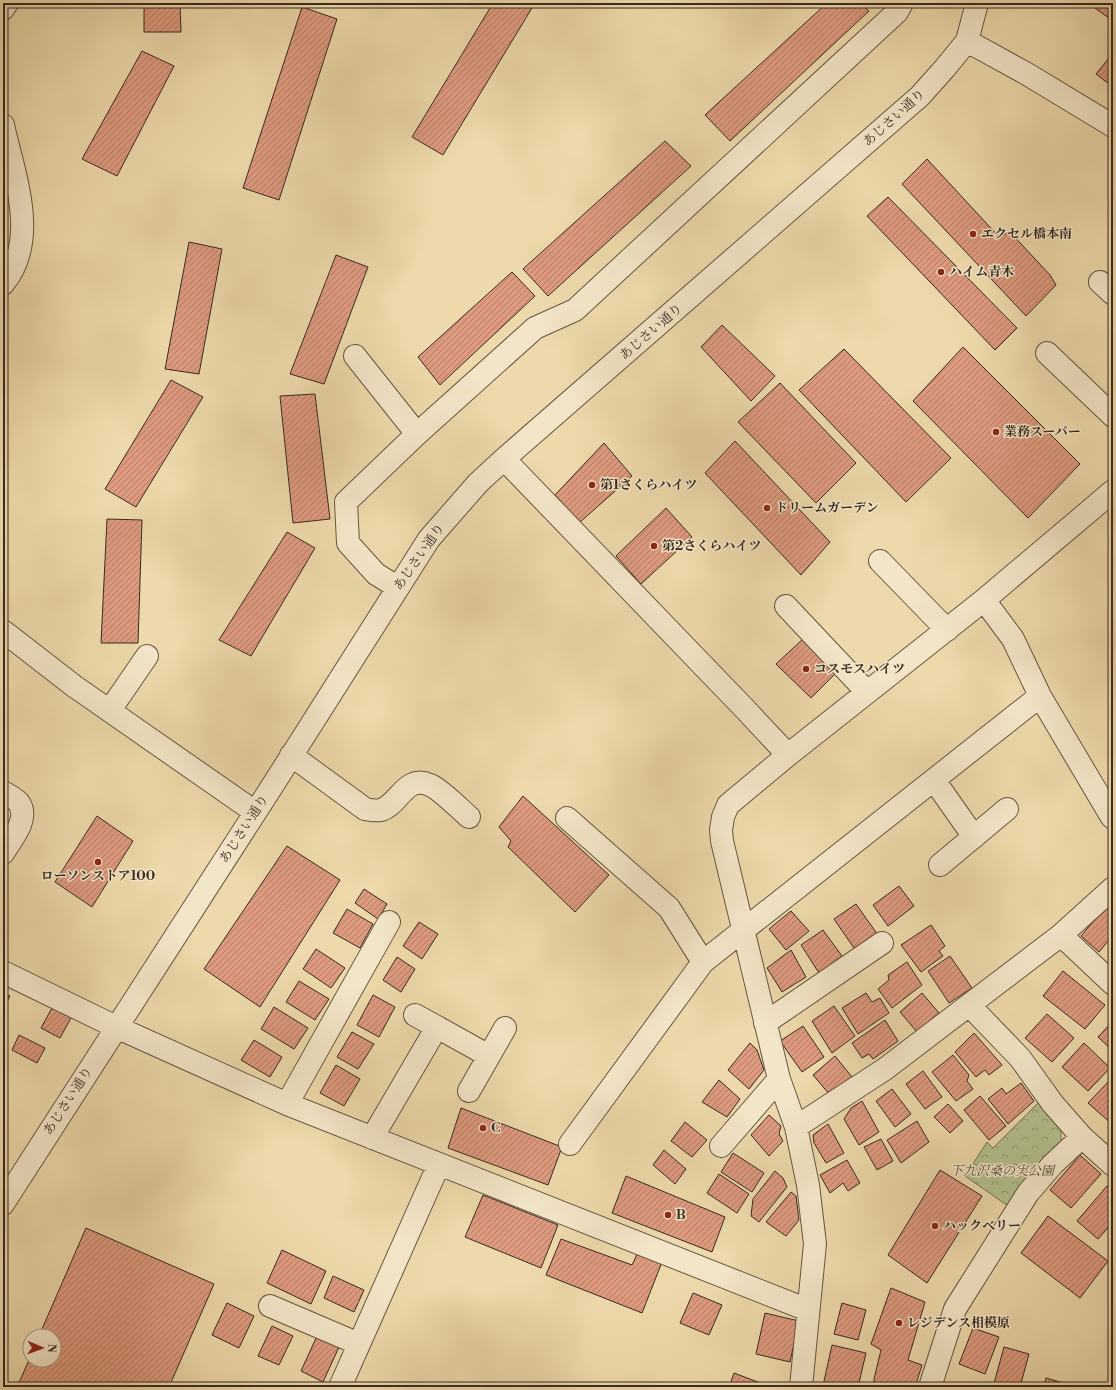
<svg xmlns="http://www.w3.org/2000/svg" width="1116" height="1390" font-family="'Libre Bodoni','Noto Serif JP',serif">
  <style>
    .park { fill: url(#park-crowns); stroke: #767557 }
    .building { fill: url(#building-hatch); stroke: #382a21 }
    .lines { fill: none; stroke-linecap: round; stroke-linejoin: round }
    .minor-casing { stroke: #655644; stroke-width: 24 }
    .minor { stroke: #f3e6c8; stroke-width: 22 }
    .poi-dot { fill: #8f2418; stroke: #f3e6c8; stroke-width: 1.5 }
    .labels { text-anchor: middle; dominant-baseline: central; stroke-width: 3; stroke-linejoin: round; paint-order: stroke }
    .street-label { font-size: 13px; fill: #382a21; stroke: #f3e6c8 }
    .poi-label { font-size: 13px; font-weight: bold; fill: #382a21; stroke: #f3e6c8; text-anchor: start }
    .park-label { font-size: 13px; font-style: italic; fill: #514837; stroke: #f3e6c8 }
  </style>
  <defs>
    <pattern id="park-crowns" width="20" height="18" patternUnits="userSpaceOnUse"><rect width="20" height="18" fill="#b3c08d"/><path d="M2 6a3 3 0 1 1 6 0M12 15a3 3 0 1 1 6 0" fill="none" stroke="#939c73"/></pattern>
    <pattern id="building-hatch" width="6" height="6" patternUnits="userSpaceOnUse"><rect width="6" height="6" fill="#de9a7f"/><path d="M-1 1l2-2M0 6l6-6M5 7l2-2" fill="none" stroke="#b57e68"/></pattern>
  </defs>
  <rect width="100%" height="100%" fill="#edd9ab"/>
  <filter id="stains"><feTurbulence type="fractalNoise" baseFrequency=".005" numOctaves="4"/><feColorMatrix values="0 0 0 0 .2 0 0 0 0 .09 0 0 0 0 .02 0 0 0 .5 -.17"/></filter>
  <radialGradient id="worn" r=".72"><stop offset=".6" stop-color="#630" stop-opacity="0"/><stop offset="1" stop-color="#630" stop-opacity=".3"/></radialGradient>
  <!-- park -->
  <path class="park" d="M1038 1103 1061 1131V1144L1008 1206 965 1176 987 1142 993 1148Z"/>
  <!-- building -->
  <path class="building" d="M144 3H180L181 32H144Z
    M493 3H535L443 155 412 137Z
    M827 3H860L869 11 730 141 705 115Z
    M1088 3H1113V21Z
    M302 7 337 19 279 200 243 188Z
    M142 51 174 66 117 176 82 159Z
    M1113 53V87L1096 74Z
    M665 141 691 166 548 296 523 269Z
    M927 159 1000 238 1009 231 1050 275 1056 285 1026 316 902 184Z
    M888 197 1017 328 995 350 867 216Z
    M189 242 222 249 199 374 165 369Z
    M336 255 368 267 324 384 290 374Z
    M512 272 535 296 440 385 418 357Z
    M722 325 775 376 751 401 701 347Z
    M963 347 1080 464 1028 518 913 401Z
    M844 349 951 458 906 502 799 390Z
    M171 380 203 397 136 507 105 489Z
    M780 383 856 463 816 503 738 422Z
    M315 394 330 519 293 523 280 396Z
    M735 441 830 542 801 575 705 473Z
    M604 443 632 476 579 523 555 495Z
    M666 508 692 537 641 584 616 556Z
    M107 519 142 520 138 643H101Z
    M287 532 315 548 251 656 219 640Z
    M803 639 836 673 811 698 776 664Z
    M523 796 609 875 575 912 508 847 511 841 499 827Z
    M97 816 133 841 92 907 55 882Z
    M287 846 340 880 260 1007 204 969Z
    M899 886 914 906 888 926 873 905Z
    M364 889 387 904 378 919 355 903Z
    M1110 901 1113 904V935L1099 952 1081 936Z
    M856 904 878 935 856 951 834 919Z
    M347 909 373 924 360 948 333 933Z
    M791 911 809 931 786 950 769 929Z
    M419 922 438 934 422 959 403 946Z
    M931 925 945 946 939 951 943 956 921 972 901 945Z
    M823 930 842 956 819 973 801 945Z
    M316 949 345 968 331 988 303 969Z
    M791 950 806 977 782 992 767 968Z
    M950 956 972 988 949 1003 928 971Z
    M397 957 415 969 401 992 383 980Z
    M907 962 922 985 892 1008 878 989 889 980 888 975Z
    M1063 971 1105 1005 1085 1029 1043 996Z
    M299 981 329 999 315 1020 286 1002Z
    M3 992 10 996 3 1009Z
    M866 993 872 1002 880 998 889 1013 858 1034 842 1008Z
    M922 993 939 1013 917 1032 900 1012Z
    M373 995 395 1007 379 1037 357 1025Z
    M53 1006 72 1016 60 1038 41 1028Z
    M834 1006 855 1036 832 1053 812 1021Z
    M274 1007 308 1028 294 1049 261 1029Z
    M1047 1014 1074 1038 1052 1062 1025 1038Z
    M885 1020 898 1041 873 1059 869 1054 862 1058 852 1043Z
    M1113 1021V1051L1098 1037Z
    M803 1026 824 1057 802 1072 780 1041Z
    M352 1032 374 1044 358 1069 337 1057Z
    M974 1033 1002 1065 989 1075 985 1070 976 1077 955 1052Z
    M19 1035 45 1048 37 1063 12 1050Z
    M254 1040 282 1057 270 1077 241 1060Z
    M750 1043 757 1050 764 1070 749 1089 728 1070Z
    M1084 1043 1110 1068 1088 1091 1062 1067Z
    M953 1055 969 1075 967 1081 973 1089 956 1101 932 1072Z
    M835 1056 852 1077 830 1095 813 1075Z
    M336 1065 360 1079 344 1106 320 1093Z
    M923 1071 942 1097 925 1109 906 1084Z
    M1111 1079 1113 1081V1125L1088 1103Z
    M719 1080 740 1099 727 1117 702 1102Z
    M1021 1083 1034 1101 1008 1124 988 1099 1002 1088 1006 1094Z
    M892 1089 911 1114 895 1127 876 1101Z
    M980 1096 1006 1126 989 1140 964 1110Z
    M862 1101 879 1132 859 1145 844 1119 851 1108Z
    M948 1104 963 1121 950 1133 934 1117Z
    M461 1108 562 1147 548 1185 448 1148Z
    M769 1115 781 1126 779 1134 783 1141 769 1156 751 1135Z
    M917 1121 929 1142 901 1163 887 1140Z
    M685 1122 707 1140 692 1157 671 1141Z
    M828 1124 844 1153 826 1163 814 1143 813 1135Z
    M881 1139 893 1161 877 1170 864 1147Z
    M664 1150 686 1169 675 1184 653 1165Z
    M733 1153 764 1173 752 1192 721 1172Z
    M1080 1155 1101 1174 1071 1208 1050 1190Z
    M847 1160 860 1183 848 1191 843 1183 830 1193 820 1175Z
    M940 1170 982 1196 927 1283 888 1255Z
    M775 1171 783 1178 787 1187 759 1222 751 1216 753 1199Z
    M719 1174 749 1194 737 1213 707 1193Z
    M626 1176 725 1217 712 1252 612 1213Z
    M1107 1186 1113 1192V1222L1098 1239 1077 1221Z
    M791 1192 796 1196 799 1220 786 1236 766 1222Z
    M483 1195 558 1225 541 1268 465 1237Z
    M1048 1216 1108 1261 1080 1298 1021 1253Z
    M86 1228 214 1284 169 1387H17L30 1358V1360H54V1336H39Z
    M561 1239 632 1265 638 1252 662 1262 642 1313 546 1275Z
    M1113 1241V1252L1108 1247Z
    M282 1250 326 1271 311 1304 267 1283Z
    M333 1276 364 1290 354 1312 324 1298Z
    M891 1288 925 1302 908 1360 922 1365 915 1387H874V1379L881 1350 871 1344Z
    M693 1293 722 1305 709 1335 680 1323Z
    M227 1303 254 1316 239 1348 212 1335Z
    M842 1303 866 1310 858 1340 834 1334Z
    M765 1313 799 1321 790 1362 756 1354Z
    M272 1326 293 1336 279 1365 258 1356Z
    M973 1328 999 1337 985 1374 959 1364Z
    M317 1336 339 1347 323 1382 301 1371Z
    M832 1345 866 1353 858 1387H828L823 1386Z
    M1004 1347 1029 1354 1020 1387H993Z
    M734 1373 771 1387H729Z
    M1046 1378 1074 1386 1073 1387H1043Z"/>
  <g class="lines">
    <defs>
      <path id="minor" d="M3 9 7 3
        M967 41 1027 74 1113 126
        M3 125C14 175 40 240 3 284
        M1100 282 1113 294
        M1047 353 1113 416
        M355 356 417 434
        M504 459 744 708 788 755
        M880 561 947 630
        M397 587 376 574 348 543 346 502 417 434 535 328 575 310 897 12 902 3
        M984 600 1013 639 1040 696 1111 816 1113 818
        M786 606 867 692
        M3 631 74 686 255 812
        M110 710 147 656
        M291 755 365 809C370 810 376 811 381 810 400 804 405 774 430 785 440 789 460 809 469 817
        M934 780 974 837
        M3 792C8 795 16 799 19 803 30 819 11 840 3 853
        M567 818 669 908 703 962
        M940 865 1007 809
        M1061 935 1113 984
        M3 972 116 1027 287 1104 808 1310
        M969 1005 1020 1058 1053 1104 1082 1137 1113 1165
        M415 1015 437 1027
        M765 1023 882 943
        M469 1091 505 1028
        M287 1104 389 922
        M796 1127 885 1069 969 1005 1061 935 1113 888
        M372 1138 437 1027 489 1056
        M570 1144 703 962 1040 696
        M721 1146 779 1079
        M3 1204 271 788 429 539 478 483 504 459 920 96 945 68 967 41 977 3
        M270 1306 359 1344
        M340 1387 439 1164
        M801 1387 815 1244 808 1185 796 1127 779 1079 722 841 721 830 723 817 728 805 788 755 984 600 1113 491
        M930 1387 955 1309 1028 1193 1053 1164 1082 1137"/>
    </defs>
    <!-- minor casing -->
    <use href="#minor" class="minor-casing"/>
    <!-- minor -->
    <use href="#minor" class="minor"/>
  </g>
  <!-- markers -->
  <g class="poi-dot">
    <circle cx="973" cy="234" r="4"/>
    <circle cx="941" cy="272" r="4"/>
    <circle cx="996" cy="432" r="4"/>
    <circle cx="592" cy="485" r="4"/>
    <circle cx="767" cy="508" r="4"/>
    <circle cx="654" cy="546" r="4"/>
    <circle cx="806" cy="669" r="4"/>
    <circle cx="98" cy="862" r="4"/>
    <circle cx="483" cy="1128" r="4"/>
    <circle cx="668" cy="1215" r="4"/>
    <circle cx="935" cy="1226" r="4"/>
    <circle cx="899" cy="1323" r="4"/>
  </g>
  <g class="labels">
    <!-- street labels -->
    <g class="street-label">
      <text transform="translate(894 118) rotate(-42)">あじさい通り</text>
      <text transform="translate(651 332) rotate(-41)">あじさい通り</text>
      <text transform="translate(419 557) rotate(-55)">あじさい通り</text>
      <text transform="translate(244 829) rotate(-57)">あじさい通り</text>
      <text transform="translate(68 1101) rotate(-57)">あじさい通り</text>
    </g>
    <!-- poi labels -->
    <g class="poi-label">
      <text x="981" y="234">エクセル橋本南</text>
      <text x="949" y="272">ハイム青木</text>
      <text x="1004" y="432">業務スーパー</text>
      <text x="600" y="485">第1さくらハイツ</text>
      <text x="775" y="508">ドリームガーデン</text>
      <text x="662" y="546">第2さくらハイツ</text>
      <text x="814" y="669">コスモスハイツ</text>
      <text x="98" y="876" text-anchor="middle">ローソンストア100</text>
      <text x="491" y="1128">C</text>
      <text x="676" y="1215">B</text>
      <text x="943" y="1226">ハックベリー</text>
      <text x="907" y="1323">レジデンス相模原</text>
    </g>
    <!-- park labels -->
    <g class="park-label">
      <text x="1002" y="1171">下九沢桑の実公園</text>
    </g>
  </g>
  <!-- margin -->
  <rect width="1116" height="1390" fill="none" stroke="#edd9ab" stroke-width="16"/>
  <rect x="4" y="4" width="1108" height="1382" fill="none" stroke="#382a21" stroke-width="2"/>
  <rect x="8" y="8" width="1100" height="1374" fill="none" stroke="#382a21"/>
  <!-- north arrow -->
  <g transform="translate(42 1348) rotate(92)"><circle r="19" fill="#f3e6c8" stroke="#a89b85"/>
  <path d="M0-3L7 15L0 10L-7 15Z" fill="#8f2418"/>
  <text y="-6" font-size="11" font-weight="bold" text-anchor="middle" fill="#382a21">N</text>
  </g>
  <rect width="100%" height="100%" filter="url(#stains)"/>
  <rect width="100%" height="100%" fill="url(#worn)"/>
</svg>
